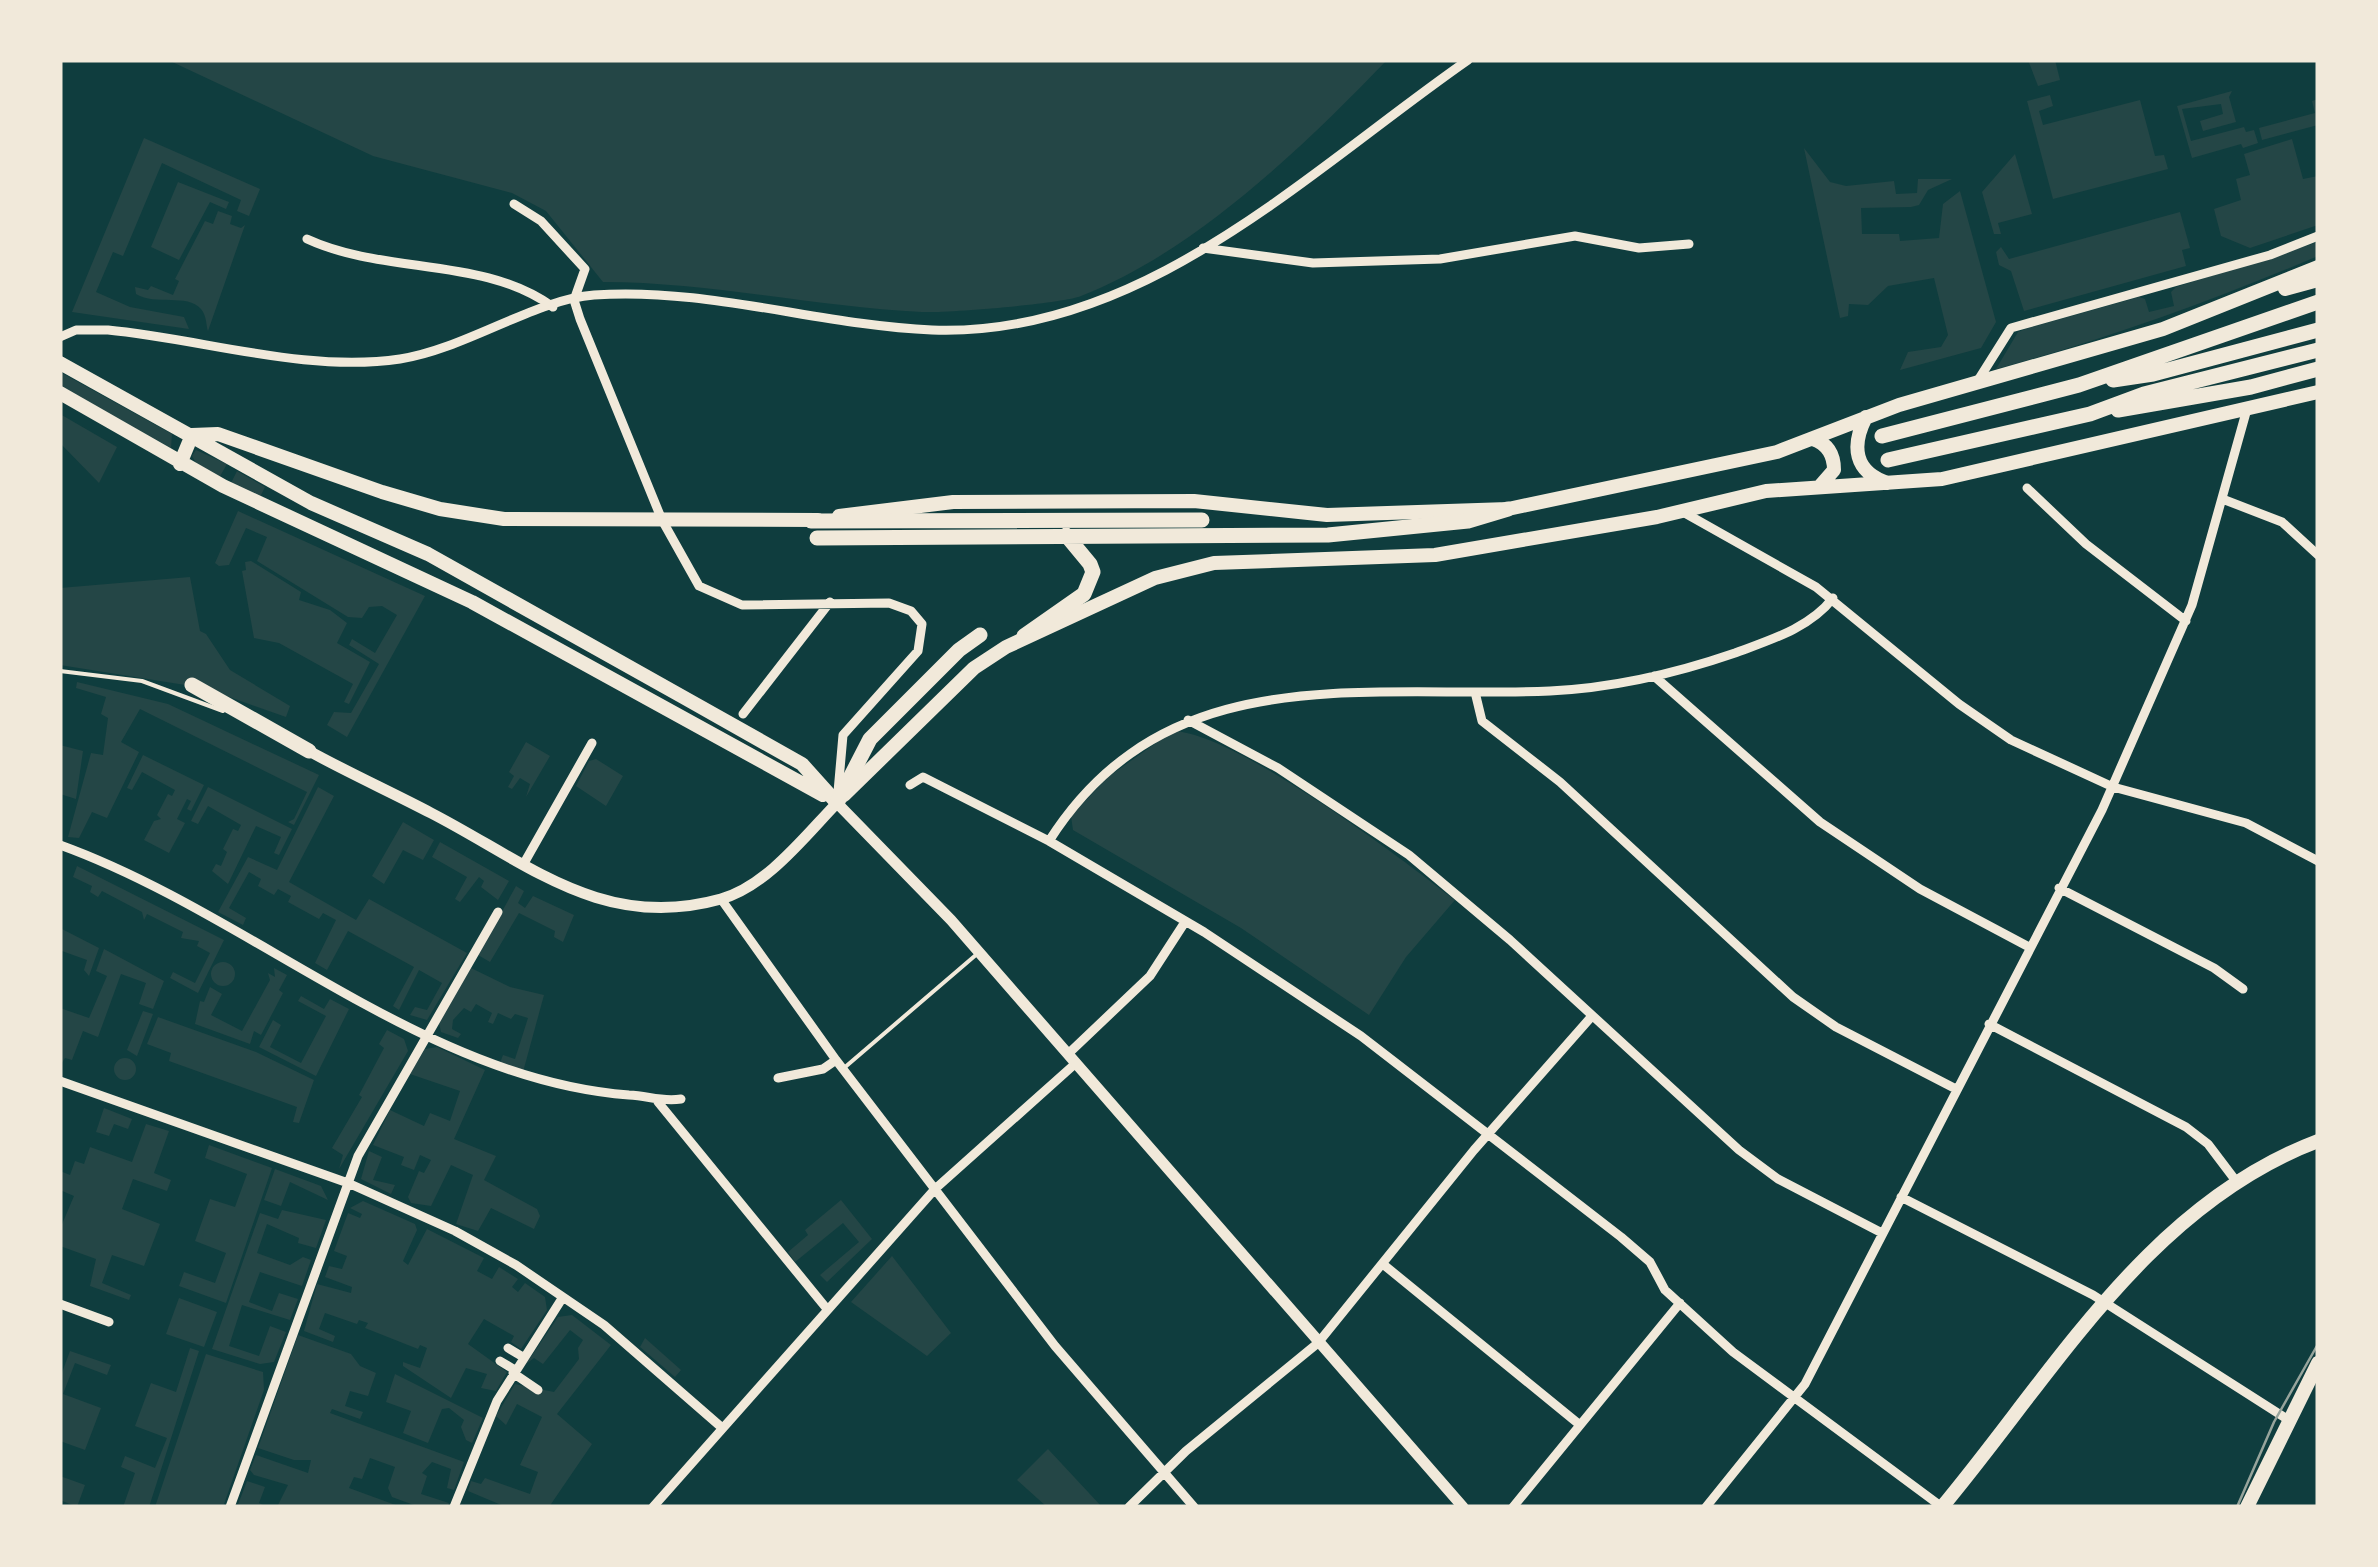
<svg xmlns="http://www.w3.org/2000/svg" width="2378" height="1567" font-family="Poppins,sans-serif">
  <style>
    .green { fill: #244646 }
    .lines { fill: none; stroke-linecap: round; stroke-linejoin: round }
    .service { stroke: #f1e9da; stroke-width: 4 }
    .minor { stroke: #f1e9da; stroke-width: 9 }
    .tertiary { stroke: #f1e9da; stroke-width: 11 }
    .primary { stroke: #f1e9da; stroke-width: 14 }
    .motorway { stroke: #f1e9da; stroke-width: 15 }
    .tram { stroke: #97a49c; stroke-width: 2.5 }
  </style>
  <rect width="100%" height="100%" fill="#0f3d3e"/>
  <!-- green -->
  <path class="green" d="M168 60H1387C1303 147 1196 251 1081 296 1061 304 946 313 922 312 815 307 710 282 603 282L546 211 512 193 373 156Z
    M2028 60H2055L2060 80 2038 86Z
    M2232 91 2229 97 2236 122 2203 131 2200 121 2223 114 2221 104 2182 109 2191 141 2244 127 2246 132 2254 130 2258 143 2243 148 2241 144 2192 158 2177 106Z
    M2050 95 2053 106 2039 111 2043 125 2140 100 2155 156 2164 155 2168 169 2053 199 2027 101Z
    M2318 99V125L2262 140 2259 128 2315 113 2312 101Z
    M144 138 260 189 249 216 237 211 241 200 162 163 123 256 113 252 96 292 130 307 184 317 189 329 72 312Z
    M2292 139 2303 179 2318 176V225L2250 248 2221 236 2214 209 2241 200 2236 179 2250 175 2244 154Z
    M1804 148 1830 182 1846 186 1894 181 1896 194 1917 193 1918 179H1952L1928 190 1919 205 1911 207 1861 208 1862 234H1899L1900 241 1939 238 1943 204 1960 191 1996 322 1981 348 1900 370 1908 352 1941 347 1948 335 1934 278 1888 286 1868 305 1849 304 1848 316 1840 318Z
    M2015 154 2032 214 1998 223 2001 234H1994L1982 192Z
    M178 182 229 202 226 209 210 202 179 260 151 247Z
    M218 211 232 216 230 224 241 228 245 225 208 331C206 326 207 316 201 309 187 293 156 306 136 294L135 287 148 290 151 286 173 295 179 281 175 279 205 221 213 224Z
    M2180 212 2190 248 2182 250 2186 266 2024 311 2011 271 1999 265 1996 252 2001 247 2009 259Z
    M2318 242V256C2212 301 2107 339 1996 369L2018 332 2028 328 2139 297 2145 299 2149 312 2174 306 2171 292 2176 287Z
    M60 372 172 434 171 448 60 386Z
    M60 414 117 447 99 483 60 443Z
    M196 450 227 464 219 478 198 466 192 456Z
    M237 471 265 487 260 497 231 483Z
    M238 511 425 596 347 737 327 725 334 712 351 713 379 664 349 645 352 639 375 653 397 615 382 606 369 607 362 618 348 617 257 561 267 537 246 528 229 565 219 566 215 563Z
    M251 561 301 592 299 600 330 610 347 623 337 643 370 662 349 704 344 702 353 684 279 643 254 638 242 571 246 570 245 562Z
    M190 577 200 631 206 634 230 670 290 706 286 717 204 688 60 665V588Z
    M77 682 168 704 319 775 294 825 288 822 294 819 307 792 140 709 121 742 139 752 107 818 92 812 79 838 68 837 91 753 103 755 108 718 101 714 106 697 76 688Z
    M1173 731C1236 733 1401 858 1455 900L1406 957 1369 1015 1241 928 1073 830 1071 816 1108 777Z
    M526 742 550 756 526 797 530 784 520 778 512 789 508 787 514 776 509 772Z
    M60 745 83 751 76 799 60 794Z
    M143 755 204 785 191 811 187 809 191 801 187 799 177 819 185 823 169 853 144 840 154 821 161 819 157 815 168 794 172 796 175 790 142 772 132 790 127 788Z
    M596 759 623 776 606 806 576 786 589 761Z
    M208 787 292 829 279 855 274 853 281 837 256 826 228 884 212 871 216 864 221 866 227 852 223 849 233 829 238 831 241 825 208 806 198 824 191 821Z
    M318 787 334 796 289 882 356 920 369 899 467 953 427 1020 410 1015 415 1007 427 1010 442 983 419 970 399 1010 393 1006 414 967 348 931 327 970 315 963 336 920 323 913 319 919 288 902 291 896 278 889 274 895 258 886 261 879 249 872 229 908 246 918 243 925 218 912 248 857 277 870Z
    M403 822 434 840 423 860 403 850 384 884 372 876Z
    M440 842 509 881 498 900 481 887 484 881 479 877 460 902 455 899 467 877 432 857Z
    M77 866 224 940 198 993 170 978 173 972 195 983 210 953 197 946 199 941 181 938 183 932 147 914 144 920 142 912 102 891 98 897 90 892 92 886 73 877Z
    M516 886 524 891 518 903 525 908 533 896 574 915 563 942 554 937 555 931 519 913 490 962 478 955Z
    M60 928 99 948 89 976 84 970 87 960 62 951Z
    M104 949 164 981 153 1009 139 1004 146 983 121 974 98 1037 83 1031 72 1060 65 1058 60 1066V1008L89 1018 107 976 96 971Z
    M211 974a12 12 0 1 1 24 0a12 12 0 1 1-24 0Z
    M274 968 287 975 279 990 283 993 261 1035 254 1031 250 1044 195 1024 200 1001 204 1002 210 987 222 994 211 1015 242 1031 270 980 268 973 275 977Z
    M471 968 510 987 544 995 523 1072 500 1063 503 1055 515 1059 528 1018 515 1014 511 1019 498 1013 493 1024 488 1022 492 1013 476 1004 471 1012 464 1008 453 1020 452 1029 461 1034 458 1038 441 1032 439 1023Z
    M301 996 324 1009 330 999 349 1009 316 1076 259 1047 273 1020 281 1025 270 1047 301 1063 326 1016 298 1001Z
    M143 1011 153 1014 137 1056 127 1050Z
    M158 1017 256 1052 314 1080 299 1123 293 1122 297 1107 169 1061 171 1053 147 1044Z
    M387 1030 404 1039 408 1051 339 1169 343 1155 332 1148 362 1097 359 1095 384 1048 379 1044Z
    M437 1047 485 1070 454 1139 496 1156 484 1180 537 1209 540 1216 534 1229 491 1208 478 1231 456 1224 473 1175 451 1165 431 1206 411 1203 408 1197 419 1171 424 1173 431 1160 420 1155 414 1170 401 1165 404 1157 373 1145 390 1110 424 1126 430 1113 450 1121 460 1091 410 1074 425 1049Z
    M114 1069a11 11 0 1 1 22 0a11 11 0 1 1-22 0Z
    M104 1108 132 1119 128 1129 114 1124 109 1136 96 1132Z
    M146 1124 169 1131 154 1173 171 1180 167 1191 133 1179 122 1209 160 1224 144 1266 112 1255 102 1283 131 1295 129 1300 90 1286 96 1259 60 1246V1229L74 1196 60 1190V1171L70 1175 75 1161 84 1164 90 1147 132 1162Z
    M209 1145 272 1168 226 1303 179 1286 184 1272 215 1283 226 1253 195 1241 210 1199 235 1207 247 1174 205 1158Z
    M369 1151 382 1157 373 1180 395 1185 391 1194 361 1179Z
    M275 1169 321 1186 328 1200 290 1182 281 1206 264 1200Z
    M841 1200 872 1239 827 1282 820 1275 859 1242 843 1223 795 1262 788 1252 808 1235 805 1230Z
    M363 1201 415 1224 417 1230 403 1261 408 1265 427 1229 484 1258 477 1271 492 1279 499 1267 518 1279 512 1287 518 1292 525 1283 545 1297 547 1310 521 1349 511 1342 514 1336 484 1319 468 1344 507 1372 496 1391 481 1388 487 1374 466 1368 451 1398 403 1366V1362L420 1368 427 1348 420 1345 418 1349 365 1328 368 1323 359 1320 357 1324 325 1313 319 1329 335 1336 333 1342 304 1331 317 1284 351 1293 352 1287 325 1277 329 1266 342 1269 347 1256 334 1251 348 1213 360 1218 362 1214 350 1208Z
    M282 1210 326 1220 316 1248 298 1243 299 1238 267 1224 257 1253 290 1265 303 1257 311 1260 302 1286 260 1272 249 1302 272 1311 279 1293 298 1299 290 1320 242 1305 229 1346 259 1356 270 1326 286 1332 274 1362 260 1364 212 1349 260 1213 278 1219Z
    M892 1256 951 1333 927 1356 851 1302Z
    M179 1298 217 1312 204 1347 166 1334Z
    M572 1315 611 1345 557 1414 592 1444 549 1507H506L468 1491 471 1481 481 1484 485 1478 530 1494 538 1472 520 1465 542 1417 517 1404 506 1425 496 1416 515 1384 554 1392 579 1359 578 1348 583 1340 570 1330 543 1364 534 1358 526 1364 558 1317Z
    M298 1335 351 1354 360 1366 376 1373 368 1396 350 1391 345 1406 363 1412 360 1419 332 1409 330 1413 464 1462 454 1490 447 1488 451 1469 432 1462 422 1473 427 1476 421 1494 449 1503 447 1507H419L392 1497 388 1488 395 1467 370 1458 362 1479 354 1477 349 1488 401 1507H277L288 1485 254 1475 250 1470 256 1455 308 1473 311 1460H294L258 1448Z
    M645 1338 681 1370 675 1377 640 1347Z
    M190 1348 199 1351 149 1507H123L135 1473 121 1467 125 1456 155 1468 167 1438 135 1426 151 1383 176 1392Z
    M70 1351 111 1365 107 1375 75 1363 63 1394 101 1408 85 1450 60 1441V1378Z
    M206 1354 263 1372 264 1390 223 1507H155Z
    M395 1374 483 1418 472 1443 466 1440 461 1427 464 1420 449 1408 442 1409 428 1443 403 1433 411 1411 386 1402Z
    M1048 1449 1102 1507H1047L1017 1480Z
    M60 1476 85 1485 77 1507 60 1500Z
    M247 1481 265 1487 259 1503 267 1507H237Z"/>
  <g class="lines">
    <!-- service -->
    <path class="service" d="M60 671 142 681 223 711
      M844 1068 977 954"/>
    <!-- minor -->
    <path class="minor" d="M514 204 541 221 585 269 574 300 580 319 662 520 699 586 742 605 889 603 911 611 922 624 918 651 843 735 838 792
      M307 239C385 275 483 256 553 307
      M1203 248 1313 263 1440 259 1575 236 1639 248 1689 244
      M60 337 76 330H108C203 339 305 373 400 359 465 349 536 299 594 295 707 287 819 325 932 330 1142 338 1307 172 1468 60
      M1977 382 2011 328 2270 255 2318 236
      M2027 488 2086 544 2186 621
      M2225 500 2282 522 2318 555
      M1683 512 1816 587 1959 704 2011 740 2113 787 2246 823 2318 861
      M1654 676 1820 822 1920 889 2029 947
      M1475 692 1482 721 1560 782 1793 997 1836 1027 1956 1089
      M743 714 830 602
      M1188 720 1278 768 1409 855 1510 940 1739 1150 1778 1179 1882 1233
      M910 785 923 777 1049 841 1204 932 1361 1036 1621 1237 1650 1262 1665 1290 1733 1352 1942 1507
      M1049 841C1167 656 1362 699 1550 691 1612 688 1677 673 1735 653 1770 640 1810 628 1833 598
      M60 845C251 914 424 1080 629 1095 649 1096 661 1102 681 1099
      M523 865 592 743
      M2059 888 2214 968 2243 989
      M721 899 836 1060 1055 1346 1194 1507
      M1989 1024 2186 1127 2208 1144 2236 1181
      M1068 1054 1150 976 1185 922
      M778 1078 823 1069 836 1060
      M60 1081 348 1183 455 1231 516 1265 604 1325 720 1426
      M658 1102 827 1309
      M1901 1197 2093 1295 2287 1419
      M1384 1265 1580 1425
      M60 1304 109 1322
      M508 1348 523 1357
      M500 1361 515 1370
      M513 1373 538 1390
      M230 1507 358 1156 498 912
      M454 1507 497 1401 563 1297
      M653 1507 935 1189 1076 1063
      M1129 1507 1186 1451 1318 1343 1474 1150 1592 1016
      M1513 1507 1680 1303
      M1706 1507 1805 1384 2102 810 2192 605 2247 409"/>
    <!-- tertiary -->
    <path class="tertiary" d="M309 751C349 773 391 792 431 813 528 863 603 932 721 899 767 886 805 836 837 803L951 920 1463 1507"/>
    <!-- primary -->
    <path class="primary" d="M2285 289 2318 280
      M60 363 311 503 428 554 683 697 802 764 837 803
      M60 393 223 486 472 602 823 795
      M1866 417C1851 446 1854 472 1888 483
      M192 435 218 434 382 492 440 509 504 519 818 520
      M1813 439C1828 444 1834 455 1834 470L1820 486
      M180 464 192 435
      M839 516 953 502 1194 501 1327 515 1508 509 1777 452 1899 405 2163 329 2318 267
      M844 795 974 668 1006 647 1155 578 1214 563 1435 555 1657 517 1766 491 1942 479 2318 392
      M1942 1507C2053 1374 2148 1205 2318 1141
      M2247 1507 2318 1363"/>
    <!-- motorway -->
    <path class="motorway" d="M2113 380 2153 374 2318 330
      M2118 410 2251 387 2318 369
      M1882 436 2079 385 2318 302
      M1888 460 2090 414 2144 394 2318 350
      M811 521 1202 520
      M817 538 1328 535 1468 521 1508 509
      M1024 636 1084 594 1093 572 1090 564 1066 535
      M192 685 309 751
      M837 803 870 739 959 650 980 635"/>
    <!-- tram -->
    <path class="tram" d="M2237 1507 2274 1422 2318 1344"/>
  </g>
  <!-- border -->
  <rect width="2378" height="1567" fill="none" stroke="#f1e9da" stroke-width="125"/>
</svg>
